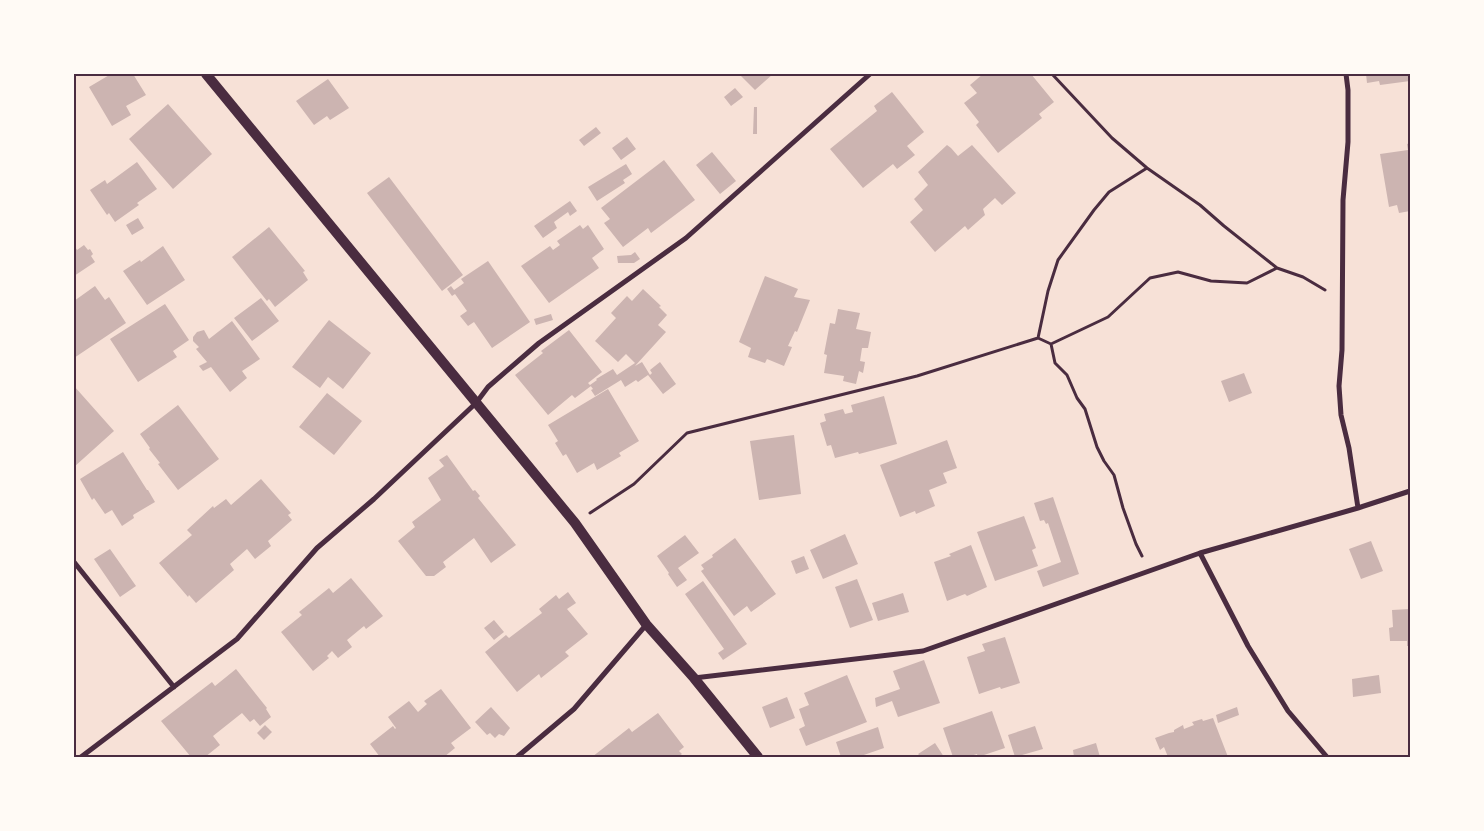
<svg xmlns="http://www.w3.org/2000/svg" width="1484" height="831" font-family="Overpass,sans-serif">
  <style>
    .building { fill: #ccb4b1 }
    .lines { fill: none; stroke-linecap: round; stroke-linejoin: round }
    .path { stroke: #4a2c40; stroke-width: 3 }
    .minor { stroke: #4a2c40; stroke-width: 5 }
    .secondary { stroke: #4a2c40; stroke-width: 10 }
    .neatline { fill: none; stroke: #4a2c40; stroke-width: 2 }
  </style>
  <rect width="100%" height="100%" fill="#f7e1d7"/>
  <!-- building -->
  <path class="building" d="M111 74H133L146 95 126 106 131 115 112 126 89 87Z
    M739 74H773L755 90Z
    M983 74H1031L1054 102 1039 114 1042 118 998 153 976 125 979 122 964 103 977 93 970 85Z
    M1366 74H1410V81L1380 85 1379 81 1367 83Z
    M328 79 349 108 330 120 327 116 314 125 296 101Z
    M735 88 743 97 731 106 724 97Z
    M892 92 924 132 907 146 915 155 897 169 893 164 863 188 830 149 877 111 874 106Z
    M168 104 212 154 173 189 129 139Z
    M754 107H757V134H753Z
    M596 127 601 133 584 146 579 140Z
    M627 137 636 149 621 160 612 148Z
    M1410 143V211L1399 213 1397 205 1389 207 1380 154 1408 150 1407 144Z
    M947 145 951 148 958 156 972 145 1016 193 1002 205 995 198 983 209 985 215 968 230 965 226 935 252 910 222 923 210 914 199 928 185 918 172Z
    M712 152 736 181 720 194 696 165Z
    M664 160 695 200 651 233 648 228 623 247 604 223 610 219 601 208Z
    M137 162 157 189 137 203 139 205 115 222 109 213 107 215 90 190 105 180 107 184Z
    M626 164 632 174 623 180 625 183 597 201 588 187Z
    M389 177 463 275 442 291 367 193Z
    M570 201 577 211 570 216 568 212 554 222 557 228 543 238 534 226Z
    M138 218 144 228 132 235 126 225Z
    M580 225 583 229 588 225 604 249 592 258 599 268 549 303 521 266 550 246 553 250 560 245 557 241Z
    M269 227 305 271 303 272 308 280 275 307 269 299 267 301 232 257Z
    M74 245 77 250 84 245 88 250 90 249 93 254 91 256 95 262 74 276Z
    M163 246 185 280 147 305 123 271 140 260 141 262Z
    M635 252 640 259 634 263H618L617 256 631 255Z
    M488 261 530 322 492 348 474 322 468 326 460 316 467 311 455 294 452 296 447 289 451 286 454 290 464 283 461 279Z
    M765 276 798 289 794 297 810 300 797 332 795 331 788 346 792 347 784 366 767 359 765 363 748 357 751 348 739 342Z
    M95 286 105 300 109 297 126 323 74 358V301Z
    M643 289 661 306 659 307 667 315 658 325 666 332 635 366 642 362 650 375 652 373 650 370 660 362 676 384 663 394 648 375 638 382 636 380 625 387 621 380 595 396 591 390 593 389 590 385 597 380 596 379 613 369 617 375 635 363 626 354 618 362 595 341 616 318 611 313 627 296 632 301Z
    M261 298 279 321 252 341 234 318Z
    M165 304 189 340 173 351 177 357 138 382 110 339Z
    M838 309 860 313 856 329 871 332 868 348H862L860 361 865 362 863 373 859 371 856 384 843 381 844 376 824 373 827 355 824 354 830 323 835 324Z
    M551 314 553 320 536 325 534 319Z
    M329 320 371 353 343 389 328 377 320 388 292 367Z
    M232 321 260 359 242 371 247 378 230 392 211 367 203 371 199 366 207 362 196 349 199 347 193 341V337L197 332 204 330 209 339Z
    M569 330 602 372 588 383 591 386 575 398 572 395 548 415 515 375 543 353 541 351Z
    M1244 373 1252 393 1229 402 1221 381Z
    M74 386 114 431 74 467Z
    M608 389 639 441 619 453 621 456 597 470 594 463 577 473 566 454 563 456 555 443 558 441 548 425Z
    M327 393 362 421 334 455 299 427Z
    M884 396 897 444 859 454 858 452 835 458 831 445 827 446 820 423 826 421 824 414 843 409 845 414 853 412 851 405Z
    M178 405 219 459 178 490 158 464 160 463 149 449 150 448 140 434Z
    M794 435 801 494 759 500 750 441Z
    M947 440 957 468 943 473 947 483 929 490 935 506 916 514 915 511 900 517 880 465Z
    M123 452 147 490H148L155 502 133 515 134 518 122 526 112 510 105 514 94 498 92 500 80 479Z
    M447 455 473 491 475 490 480 496 478 498 516 545 491 563 474 538 443 562 446 567 434 576H426L398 541 415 527 412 522 441 500 428 478 444 466 439 460Z
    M261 479 291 513 288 515 292 520 268 541 271 546 255 559 247 549 230 564 234 570 196 603 189 595 188 597 159 563 192 535 187 530 213 506 214 508 226 499 231 505Z
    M1053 497 1079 574 1043 587 1037 571 1061 562 1048 523 1046 524 1044 520 1040 521 1034 503Z
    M1024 516 1036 548 1032 550 1038 566 995 581 977 532Z
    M845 534 858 564 823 579 810 550Z
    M685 535 699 553 678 568 687 580 677 587 668 574 669 573 657 556Z
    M735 538 776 594 751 612 747 606 734 616 701 571 704 569 701 565 713 557 712 555Z
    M1371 541 1383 571 1361 579 1349 549Z
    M971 545 987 587 967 596 965 594 947 601 934 562 951 556 949 554Z
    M110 549 136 586 120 597 94 559Z
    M804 556 809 569 796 574 791 561Z
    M351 578 383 616 366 629 364 626 347 640 352 647 338 658 332 651 327 656 329 658 313 671 281 632 302 615 299 612 329 588 333 593Z
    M857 579 873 620 850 628 835 587Z
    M703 581 747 644 723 660 718 653 724 649 685 594Z
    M568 592 576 603 567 609 588 634 565 652 569 656 541 678 539 674 517 692 485 652 506 635 509 638 542 613 539 609 556 595 559 599Z
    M903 593 909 612 878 621 872 603Z
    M1410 609V646H1407V641H1390L1389 628 1393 627 1392 610Z
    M494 620 504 632 494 640 484 628Z
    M1005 637 1020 683 1001 689 1000 687 979 694 967 657 985 651 982 644Z
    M924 660 940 703 898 717 892 701 876 707 875 698 900 689 893 671Z
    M236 669 267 708 266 709 271 717 260 726 254 719 250 722 242 713 213 736 220 745 205 757H191L161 721 212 682 215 686Z
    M847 675 867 722 806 746 799 729 805 726 799 709 809 705 804 693Z
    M1379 675 1381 693 1353 697 1352 679Z
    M441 689 471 728 451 743 455 748 444 757H380L370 744 393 726 395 729 396 728 388 717 409 701 418 712 427 704 424 701Z
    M787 697 795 718 770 728 762 707Z
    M491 707 510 728 504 736 499 734 495 738 490 733 487 735 475 722Z
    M1237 707 1239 715 1218 723 1216 715Z
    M992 711 1005 748 978 757 977 754 967 757H953L943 728Z
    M658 713 684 747 679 751 682 754 678 757H592L629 728 632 732Z
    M1213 718 1228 757H1168L1164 747 1160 750 1155 738 1169 733 1174 732V730L1183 725 1184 729 1194 725 1192 722 1202 719 1203 721Z
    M265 725 272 732 264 740 257 733Z
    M1035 726 1043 749 1015 757 1008 735Z
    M878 727 884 748 858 757H841L836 742Z
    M935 743 944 757H921L918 754Z
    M1096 743 1100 757H1074L1073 750Z"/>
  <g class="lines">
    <!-- path -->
    <path class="path" d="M1052 74 1112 138 1147 168 1200 205 1224 226 1277 268 1303 277 1325 290
      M1038 338 1048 291 1058 260 1094 210 1109 192 1147 168
      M1051 344 1055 363 1067 375 1077 398 1085 409 1097 447 1104 461 1114 475 1123 508 1136 544 1142 556
      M590 513 634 484 687 433 917 376 1038 338 1051 344 1108 317 1150 278 1178 272 1211 281 1247 283 1277 268"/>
    <!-- minor -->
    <path class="minor" d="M1346 74 1348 90V142L1343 200 1342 350 1339 386 1341 415 1349 448 1358 508
      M1200 553 1248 646 1288 711 1327 757
      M74 562 174 687
      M694 678 923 651 1200 553 1358 508 1410 491
      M81 757 237 639 317 548 374 499 476 403 488 387 539 343 686 238 870 74
      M517 757 574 709 646 625"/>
    <!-- secondary -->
    <path class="secondary" d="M206 74 575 523 646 624 694 678 758 757"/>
  </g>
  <!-- border -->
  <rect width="1484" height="831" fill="none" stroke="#fffaf5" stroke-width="150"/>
  <rect x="75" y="75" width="1334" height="681" class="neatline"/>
</svg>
